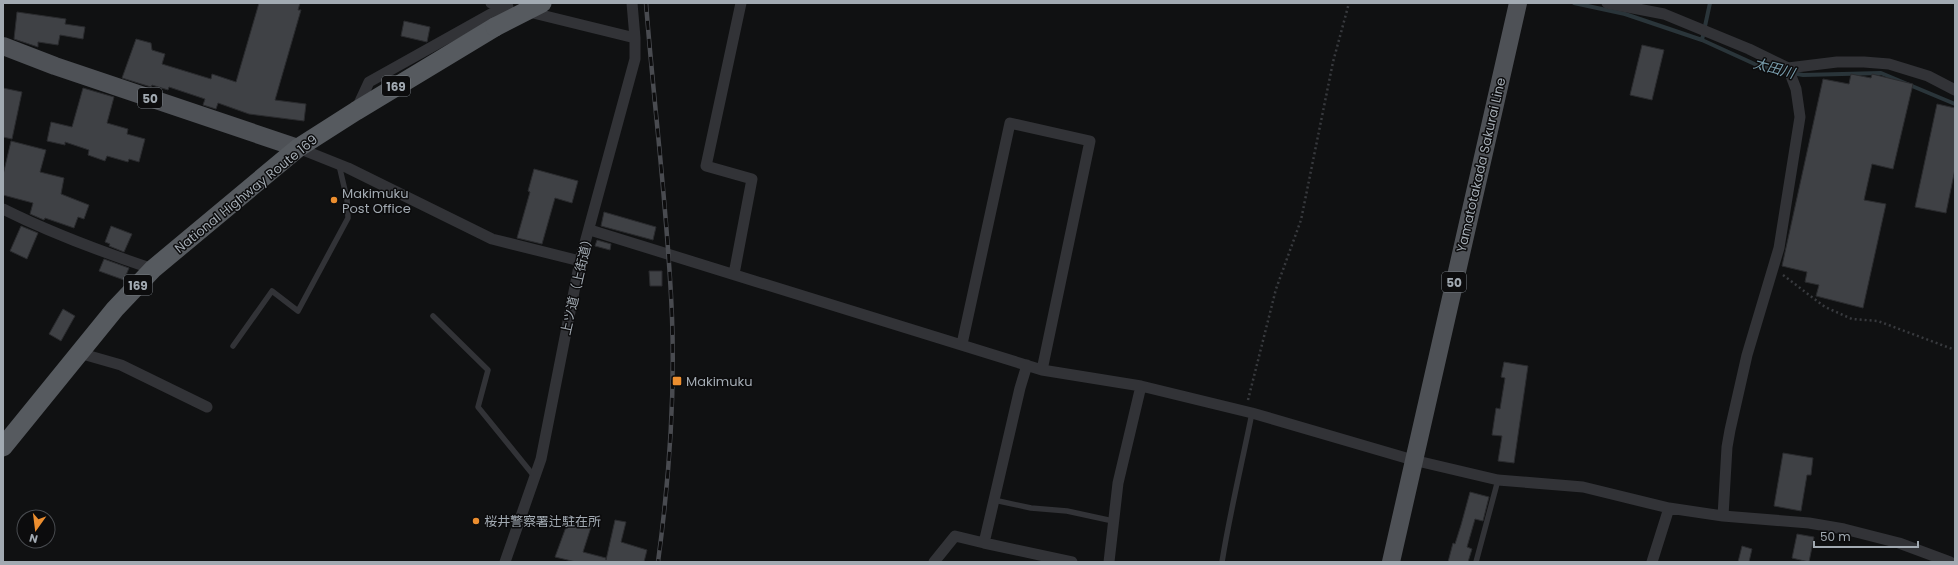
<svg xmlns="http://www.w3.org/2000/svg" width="1958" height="565" font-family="Poppins,'Noto Sans JP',sans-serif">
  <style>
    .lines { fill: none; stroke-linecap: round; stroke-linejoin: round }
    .stream { stroke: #2a353a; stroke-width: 4 }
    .building { fill: #3f4145; stroke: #2a2b2e }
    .path { stroke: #383a3e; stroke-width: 2.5; stroke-dasharray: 2 3; stroke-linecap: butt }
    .service { stroke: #323337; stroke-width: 5.5 }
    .minor { stroke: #323337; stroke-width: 11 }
    .primary { stroke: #4e5156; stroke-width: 18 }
    .trunk { stroke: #565a5f; stroke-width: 19 }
    .rail-casing { stroke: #494b50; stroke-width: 4.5 }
    .rail { stroke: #0c0c0d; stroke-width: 3; stroke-dasharray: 9; stroke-linecap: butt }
    .trunk-bridge { stroke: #565a5f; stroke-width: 19 }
    .poi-dot { fill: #ec8e2f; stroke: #0c0c0d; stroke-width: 1.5 }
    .labels { text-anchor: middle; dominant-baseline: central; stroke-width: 3; stroke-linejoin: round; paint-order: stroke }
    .shield { fill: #0c0c0d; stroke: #757b80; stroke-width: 1 }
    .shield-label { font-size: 12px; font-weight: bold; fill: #a2aab2 }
    .street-label { font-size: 13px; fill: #a2aab2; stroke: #0c0c0d }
    .poi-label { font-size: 13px; fill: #a2aab2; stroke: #0c0c0d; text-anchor: start }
    .water-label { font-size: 14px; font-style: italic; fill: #799dad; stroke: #0c0c0d }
  </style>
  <rect width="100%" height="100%" fill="#101112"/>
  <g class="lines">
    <!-- stream -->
    <path class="stream" d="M1574 3 1625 14 1702 40 1759 66 1785 72
      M1702 40 1710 3
      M1792 73 1803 75 1881 73 1955 104"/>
  </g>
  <!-- building -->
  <path class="building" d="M259 3H300L298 10H301L275 100 306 104 304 121 249 114 218 103 216 109 203 105 205 99 169 87 168 90 152 85 151 87 122 78 136 39 151 43 152 50 165 54 162 64 211 79 212 74 236 82Z
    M17 12 66 19 65 24 85 27 83 39 60 35 58 45 38 42V47L14 39Z
    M404 21 430 27 427 42 401 36Z
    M1642 45 1664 50 1652 100 1630 95Z
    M1851 74 1871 78 1872 74 1913 84 1893 169 1872 164 1864 200 1886 204 1863 308 1816 296 1819 285 1805 282 1807 272 1782 266 1823 79 1849 84Z
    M3 88 22 92 12 139 3 137Z
    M83 88 114 97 107 123 128 129 127 134 145 139 139 162 129 159 128 162 107 156 105 161 88 155 89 150 65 142V145L47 141 51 122 72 127Z
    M1937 104 1955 108V169L1946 213 1915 207Z
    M11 141 46 150 40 172 64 178 61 194 89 205 84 219 78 217 74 228 45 218 44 220 30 214 33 203 3 195V175Z
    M534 169 578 181 572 203 555 198 542 244 517 238 530 192 528 191Z
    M604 212 656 227 653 240 601 226Z
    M21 226 38 233 27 259 10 251Z
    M111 226 132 234 124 252 109 246 110 244 105 242Z
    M597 240 611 244 610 250 595 246Z
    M104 259 129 268 124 280 99 271Z
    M649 271H662V286H650Z
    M63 309 75 316 61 341 49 334Z
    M1504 362 1528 366 1514 463 1498 461 1502 436 1492 435 1496 408 1500 409 1505 378 1501 377Z
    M1783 453 1813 458 1811 475H1807L1801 511 1774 506Z
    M1470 492 1489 497 1483 521 1475 519 1467 547 1472 549 1468 562H1448L1453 543 1455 544 1461 525Z
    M570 516 592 524 583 552 606 558V560L615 520 626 522 621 542 647 550 644 562H576L555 557Z
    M1797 534 1814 537 1809 562 1792 558Z
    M1742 546 1752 549 1749 562H1738Z"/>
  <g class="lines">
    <!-- path -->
    <path class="path" d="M1783 275 1825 307 1852 319 1878 321 1955 350
      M1248 400 1276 289 1301 220 1333 62 1349 3"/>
    <!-- service -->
    <path class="service" d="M433 316 488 370 478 407 534 476
      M233 346 272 291 298 311 348 218 347 199 339 165
      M994 500 1031 508 1067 511 1113 521
      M1222 562C1230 512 1242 463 1252 413
      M1476 562 1498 480"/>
    <!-- minor -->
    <path class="minor" d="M491 3 508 7
      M1607 3 1664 14 1749 49 1788 68 1837 62H1864L1889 64 1928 76 1955 90
      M525 11 635 38
      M356 110 369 82 505 6V3
      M298 148 348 168 492 239 580 261
      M3 209C51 233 102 252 153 269
      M590 230 1042 370 1141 386 1252 413 1413 460 1498 480 1583 487 1669 508 1723 516 1809 523 1844 529 1899 543 1950 562
      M734 274 752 179 706 166 741 3
      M962 344 1010 123 1090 141 1042 370
      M79 353 121 365 207 407
      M1723 516 1727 447 1730 430 1747 355 1779 248 1800 117 1796 89 1788 68
      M984 543 1072 562
      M505 562 541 459 580 261 635 59V38L632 3
      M934 562 955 536 984 543 1020 388 1027 365
      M1109 562 1118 483 1141 386
      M1652 562 1669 508"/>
    <!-- primary -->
    <path class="primary" d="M3 46 55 66 298 148
      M1391 562 1518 3"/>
    <!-- trunk -->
    <path class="trunk" d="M3 447 115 309 153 269 298 148 356 111 495 27"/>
    <defs>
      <path id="rail" d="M646 3C654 108 668 212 672 317 675 399 669 481 658 562"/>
    </defs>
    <!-- rail casing -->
    <use href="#rail" class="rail-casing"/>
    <!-- rail -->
    <use href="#rail" class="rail"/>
    <!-- trunk-bridge -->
    <path class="trunk-bridge" d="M495 27 542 3"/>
  </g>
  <!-- markers -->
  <g class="poi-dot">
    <circle cx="334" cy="200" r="4"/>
    <rect x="672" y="376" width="10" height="10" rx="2"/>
    <circle cx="476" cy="521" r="4"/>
  </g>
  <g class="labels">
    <!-- shield labels -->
    <g class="shield">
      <rect x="382" y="76" width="28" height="20" rx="3"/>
      <rect x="138" y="88" width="24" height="20" rx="3"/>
      <rect x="1442" y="272" width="24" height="20" rx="3"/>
      <rect x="124" y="275" width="28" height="20" rx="3"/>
    </g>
    <g class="shield-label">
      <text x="396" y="86">169</text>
      <text x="150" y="98">50</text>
      <text x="1454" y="282">50</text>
      <text x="138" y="285">169</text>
    </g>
    <!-- street labels -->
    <g class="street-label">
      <text transform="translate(1481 165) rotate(-77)">Yamatotakada Sakurai Line</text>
      <text transform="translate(246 194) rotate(-39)">National Highway Route 169</text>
      <text transform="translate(577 284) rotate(-77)">上ツ道（上街道）</text>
    </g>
    <!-- poi labels -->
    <g class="poi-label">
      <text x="342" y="193">Makimuku<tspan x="342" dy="15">Post Office</tspan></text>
      <text x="686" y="381">Makimuku</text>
      <text x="484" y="521">桜井警察署辻駐在所</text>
    </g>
    <!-- water labels -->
    <g class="water-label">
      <text transform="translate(1774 68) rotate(15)">太田川</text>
    </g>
  </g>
  <!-- border -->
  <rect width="1958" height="565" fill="none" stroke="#a2aab2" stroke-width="8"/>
  <!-- north arrow -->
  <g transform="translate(36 529) rotate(194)"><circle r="19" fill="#0c0c0d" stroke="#484b4f"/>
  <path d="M0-3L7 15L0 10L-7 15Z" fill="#ec8e2f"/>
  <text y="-6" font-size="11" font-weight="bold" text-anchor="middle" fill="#a2aab2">N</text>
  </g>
  <!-- scale -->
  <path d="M1814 541v6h104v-6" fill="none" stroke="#a2aab2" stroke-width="2"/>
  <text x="1820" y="541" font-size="12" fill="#a2aab2" stroke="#0c0c0d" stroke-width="3" paint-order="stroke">50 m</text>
</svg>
